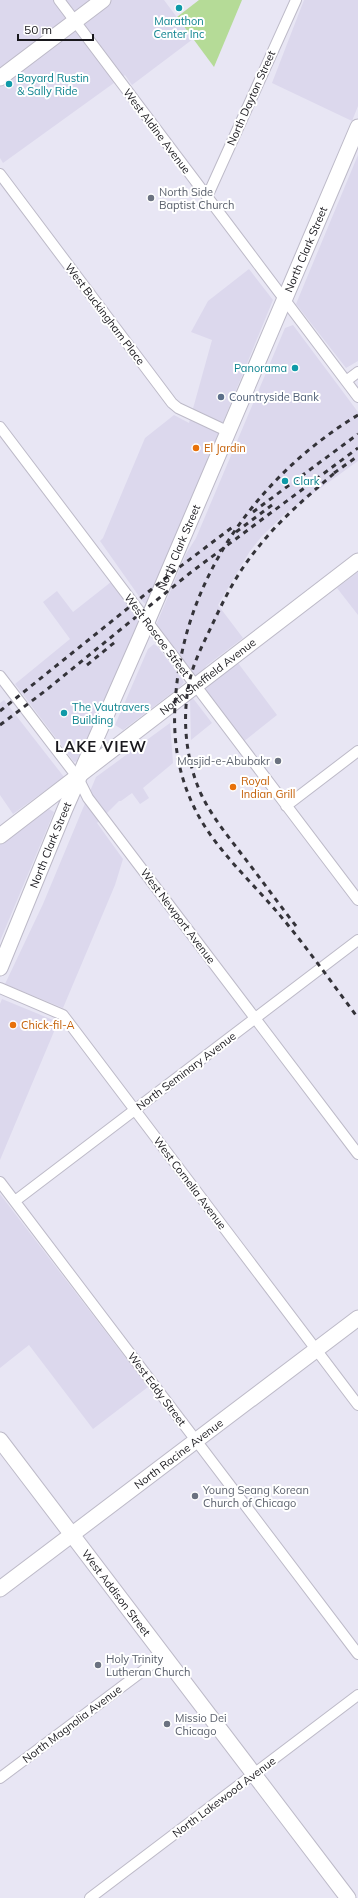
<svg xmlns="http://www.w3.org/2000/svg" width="358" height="1898" font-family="Mulish,sans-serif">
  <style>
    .built { fill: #dcd8ed }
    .green { fill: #b5db97 }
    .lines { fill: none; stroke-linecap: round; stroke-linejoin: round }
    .street-casing { stroke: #bdbac8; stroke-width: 12 }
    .secondary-casing { stroke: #bdbac8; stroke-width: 17 }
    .street { stroke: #fff; stroke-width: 10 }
    .secondary { stroke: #fff; stroke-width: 15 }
    .rail { stroke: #343339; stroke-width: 3; stroke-dasharray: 5 5; stroke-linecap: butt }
    .culture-dot { fill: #0f9aa8; stroke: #fff; stroke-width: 1.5 }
    .worship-dot { fill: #6b7280; stroke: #fff; stroke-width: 1.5 }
    .service-dot { fill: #5c6f8a; stroke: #fff; stroke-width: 1.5 }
    .food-dot { fill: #e8710a; stroke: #fff; stroke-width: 1.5 }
    .labels { text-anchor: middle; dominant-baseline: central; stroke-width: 4; stroke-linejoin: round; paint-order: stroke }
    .culture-label { font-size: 11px; fill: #0d838f; stroke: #fff; text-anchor: start }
    .street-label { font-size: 11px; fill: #19181d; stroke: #fff }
    .worship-label { font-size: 11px; fill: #5b616d; stroke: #fff; text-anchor: start }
    .service-label { font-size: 11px; fill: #4e5e75; stroke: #fff; text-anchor: start }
    .food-label { font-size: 11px; fill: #c56008; stroke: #fff; text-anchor: start }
    .district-label { font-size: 15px; font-weight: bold; letter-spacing: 1px; fill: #19181d; stroke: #fff }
  </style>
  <rect width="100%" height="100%" fill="#e8e6f4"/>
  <!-- built -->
  <path class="built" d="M0 0H164L193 39 132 85 125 75 3 163 0 158Z
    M304 0H358V106L352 121 272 83Z
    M358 155V361L346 368 296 304Z
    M249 269 273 300 150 600 146 604 143 602 100 541 103 538 145 438 174 415 189 423 212 340 191 332 208 301Z
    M293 325 358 412V461L286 513 262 536 250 551 218 605 243 638 206 666 204 672 197 676 192 675 156 625 186 554 196 538 285 328Z
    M358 572V615L337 588Z
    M111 582 137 618 138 622 82 760 74 762 15 684 70 639 43 602 57 591 73 612Z
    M154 644 158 647 184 682 181 686 123 730 115 725 148 649Z
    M238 663 277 715 243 742 205 689 207 686Z
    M192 697 212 723 191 740 190 699Z
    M4 700 64 777 13 814 0 795V703Z
    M170 723 173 763 143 788 149 798 140 804 132 793 121 801H119L97 823 123 859 115 885 63 1008 5 984 43 904 96 777Z
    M49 809 54 812 0 941V845Z
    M2 999 58 1022 0 1160V1004Z
    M0 1194 148 1387 93 1429 29 1345 0 1368Z"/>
  <!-- green -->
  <path class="green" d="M199 0H242L214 67 177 17Z"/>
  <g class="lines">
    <defs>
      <path id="street" d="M59 0 358 397
        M0 174 172 403 178 408 229 432
        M207 197 296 0
        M346 381 358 372
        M0 427 358 900
        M0 676 78 778 88 798 358 1154
        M286 806 358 751
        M0 988 63 1015 358 1405
        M0 1182 358 1654
        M15 1201 358 940
        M0 1778 164 1655
        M90 1898 358 1695"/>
      <g id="secondary">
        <path d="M0 78 103 0"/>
        <path id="s1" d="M0 836 358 561"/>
        <path id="s2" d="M0 968 65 809 141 636 358 127"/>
        <path id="s3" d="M0 1440 348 1898"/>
        <path id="s4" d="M0 1589 358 1318"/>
      </g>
    </defs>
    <!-- street casing -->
    <use href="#street" class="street-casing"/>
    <!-- secondary casing -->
    <use href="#secondary" class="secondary-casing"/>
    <!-- street -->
    <use href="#street" class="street"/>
    <!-- secondary -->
    <use href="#secondary" class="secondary"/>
    <!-- rail -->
    <path class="rail" d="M358 415C259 475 186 576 176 692 172 732 176 770 194 807 213 847 249 879 278 913 306 946 332 983 358 1018
      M334 473 358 456
      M253 512 358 434
      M236 532 276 502
      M87 665 115 642
      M0 711 173 572 234 526
      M0 725 45 691 190 573 358 448
      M296 926C278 903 261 879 243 856 228 836 212 817 201 794 185 758 181 714 191 675 196 657 205 640 213 623 225 597 238 572 256 550 279 520 309 495 338 470"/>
  </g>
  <!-- markers -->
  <g class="culture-dot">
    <circle cx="179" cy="8" r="4"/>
    <circle cx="9" cy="84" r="4"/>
    <circle cx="295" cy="368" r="4"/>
    <circle cx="285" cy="481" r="4"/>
    <circle cx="64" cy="713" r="4"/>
  </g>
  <g class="worship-dot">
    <circle cx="151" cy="198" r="4"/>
    <circle cx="278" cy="761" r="4"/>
    <circle cx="195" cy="1496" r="4"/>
    <circle cx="98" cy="1665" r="4"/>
    <circle cx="167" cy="1724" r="4"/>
  </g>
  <circle class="service-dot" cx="221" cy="397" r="4"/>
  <g class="food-dot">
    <circle cx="196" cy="448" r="4"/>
    <circle cx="233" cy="787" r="4"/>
    <circle cx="13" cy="1025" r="4"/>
  </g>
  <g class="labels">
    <!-- culture labels -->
    <g class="culture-label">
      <text x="179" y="21" text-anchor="middle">Marathon<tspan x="179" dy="13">Center Inc</tspan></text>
      <text x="17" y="78">Bayard Rustin<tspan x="17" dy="13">&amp; Sally Ride</tspan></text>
      <text x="287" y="368" text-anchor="end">Panorama</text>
      <text x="293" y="481">Clark</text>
      <text x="72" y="707">The Vautravers<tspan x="72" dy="13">Building</tspan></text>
    </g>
    <!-- street labels -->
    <g class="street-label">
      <text transform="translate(251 98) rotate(-66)">North Dayton Street</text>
      <text transform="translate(157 131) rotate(53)">West Aldine Avenue</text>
      <text stroke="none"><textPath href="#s2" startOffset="781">North Clark Street</textPath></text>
      <text transform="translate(105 314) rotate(53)">West Buckingham Place</text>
      <text stroke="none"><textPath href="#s2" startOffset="457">North Clark Street</textPath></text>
      <text transform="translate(157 635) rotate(53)">West Roscoe Street</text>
      <text stroke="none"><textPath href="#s1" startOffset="262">North Sheffield Avenue</textPath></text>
      <text stroke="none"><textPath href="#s2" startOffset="133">North Clark Street</textPath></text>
      <text transform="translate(178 916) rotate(53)">West Newport Avenue</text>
      <text transform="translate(186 1071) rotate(-37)">North Seminary Avenue</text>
      <text transform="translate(190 1183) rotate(53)">West Cornelia Avenue</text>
      <text transform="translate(157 1389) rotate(53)">West Eddy Street</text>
      <text stroke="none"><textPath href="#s4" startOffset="224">North Racine Avenue</textPath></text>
      <text stroke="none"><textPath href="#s3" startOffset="192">West Addison Street</textPath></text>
      <text transform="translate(72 1724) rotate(-37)">North Magnolia Avenue</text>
      <text transform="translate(224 1797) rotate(-37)">North Lakewood Avenue</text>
    </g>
    <!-- worship labels -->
    <g class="worship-label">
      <text x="159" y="192">North Side<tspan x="159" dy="13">Baptist Church</tspan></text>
      <text x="270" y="761" text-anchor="end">Masjid-e-Abubakr</text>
      <text x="203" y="1490">Young Seang Korean<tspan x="203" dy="13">Church of Chicago</tspan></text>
      <text x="106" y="1659">Holy Trinity<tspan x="106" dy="13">Lutheran Church</tspan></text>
      <text x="175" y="1718">Missio Dei<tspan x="175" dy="13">Chicago</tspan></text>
    </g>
    <!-- service labels -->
    <g class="service-label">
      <text x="229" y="397">Countryside Bank</text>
    </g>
    <!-- food labels -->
    <g class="food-label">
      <text x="204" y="448">El Jardin</text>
      <text x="241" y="781">Royal<tspan x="241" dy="13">Indian Grill</tspan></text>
      <text x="21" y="1025">Chick-fil-A</text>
    </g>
    <!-- district labels -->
    <g class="district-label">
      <text x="101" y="746">LAKE VIEW</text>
    </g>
  </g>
  <!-- scale -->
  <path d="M18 34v6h75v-6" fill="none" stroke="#19181d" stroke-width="2"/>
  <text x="24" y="34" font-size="12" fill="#19181d" stroke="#ffffff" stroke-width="3" paint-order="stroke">50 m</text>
</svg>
